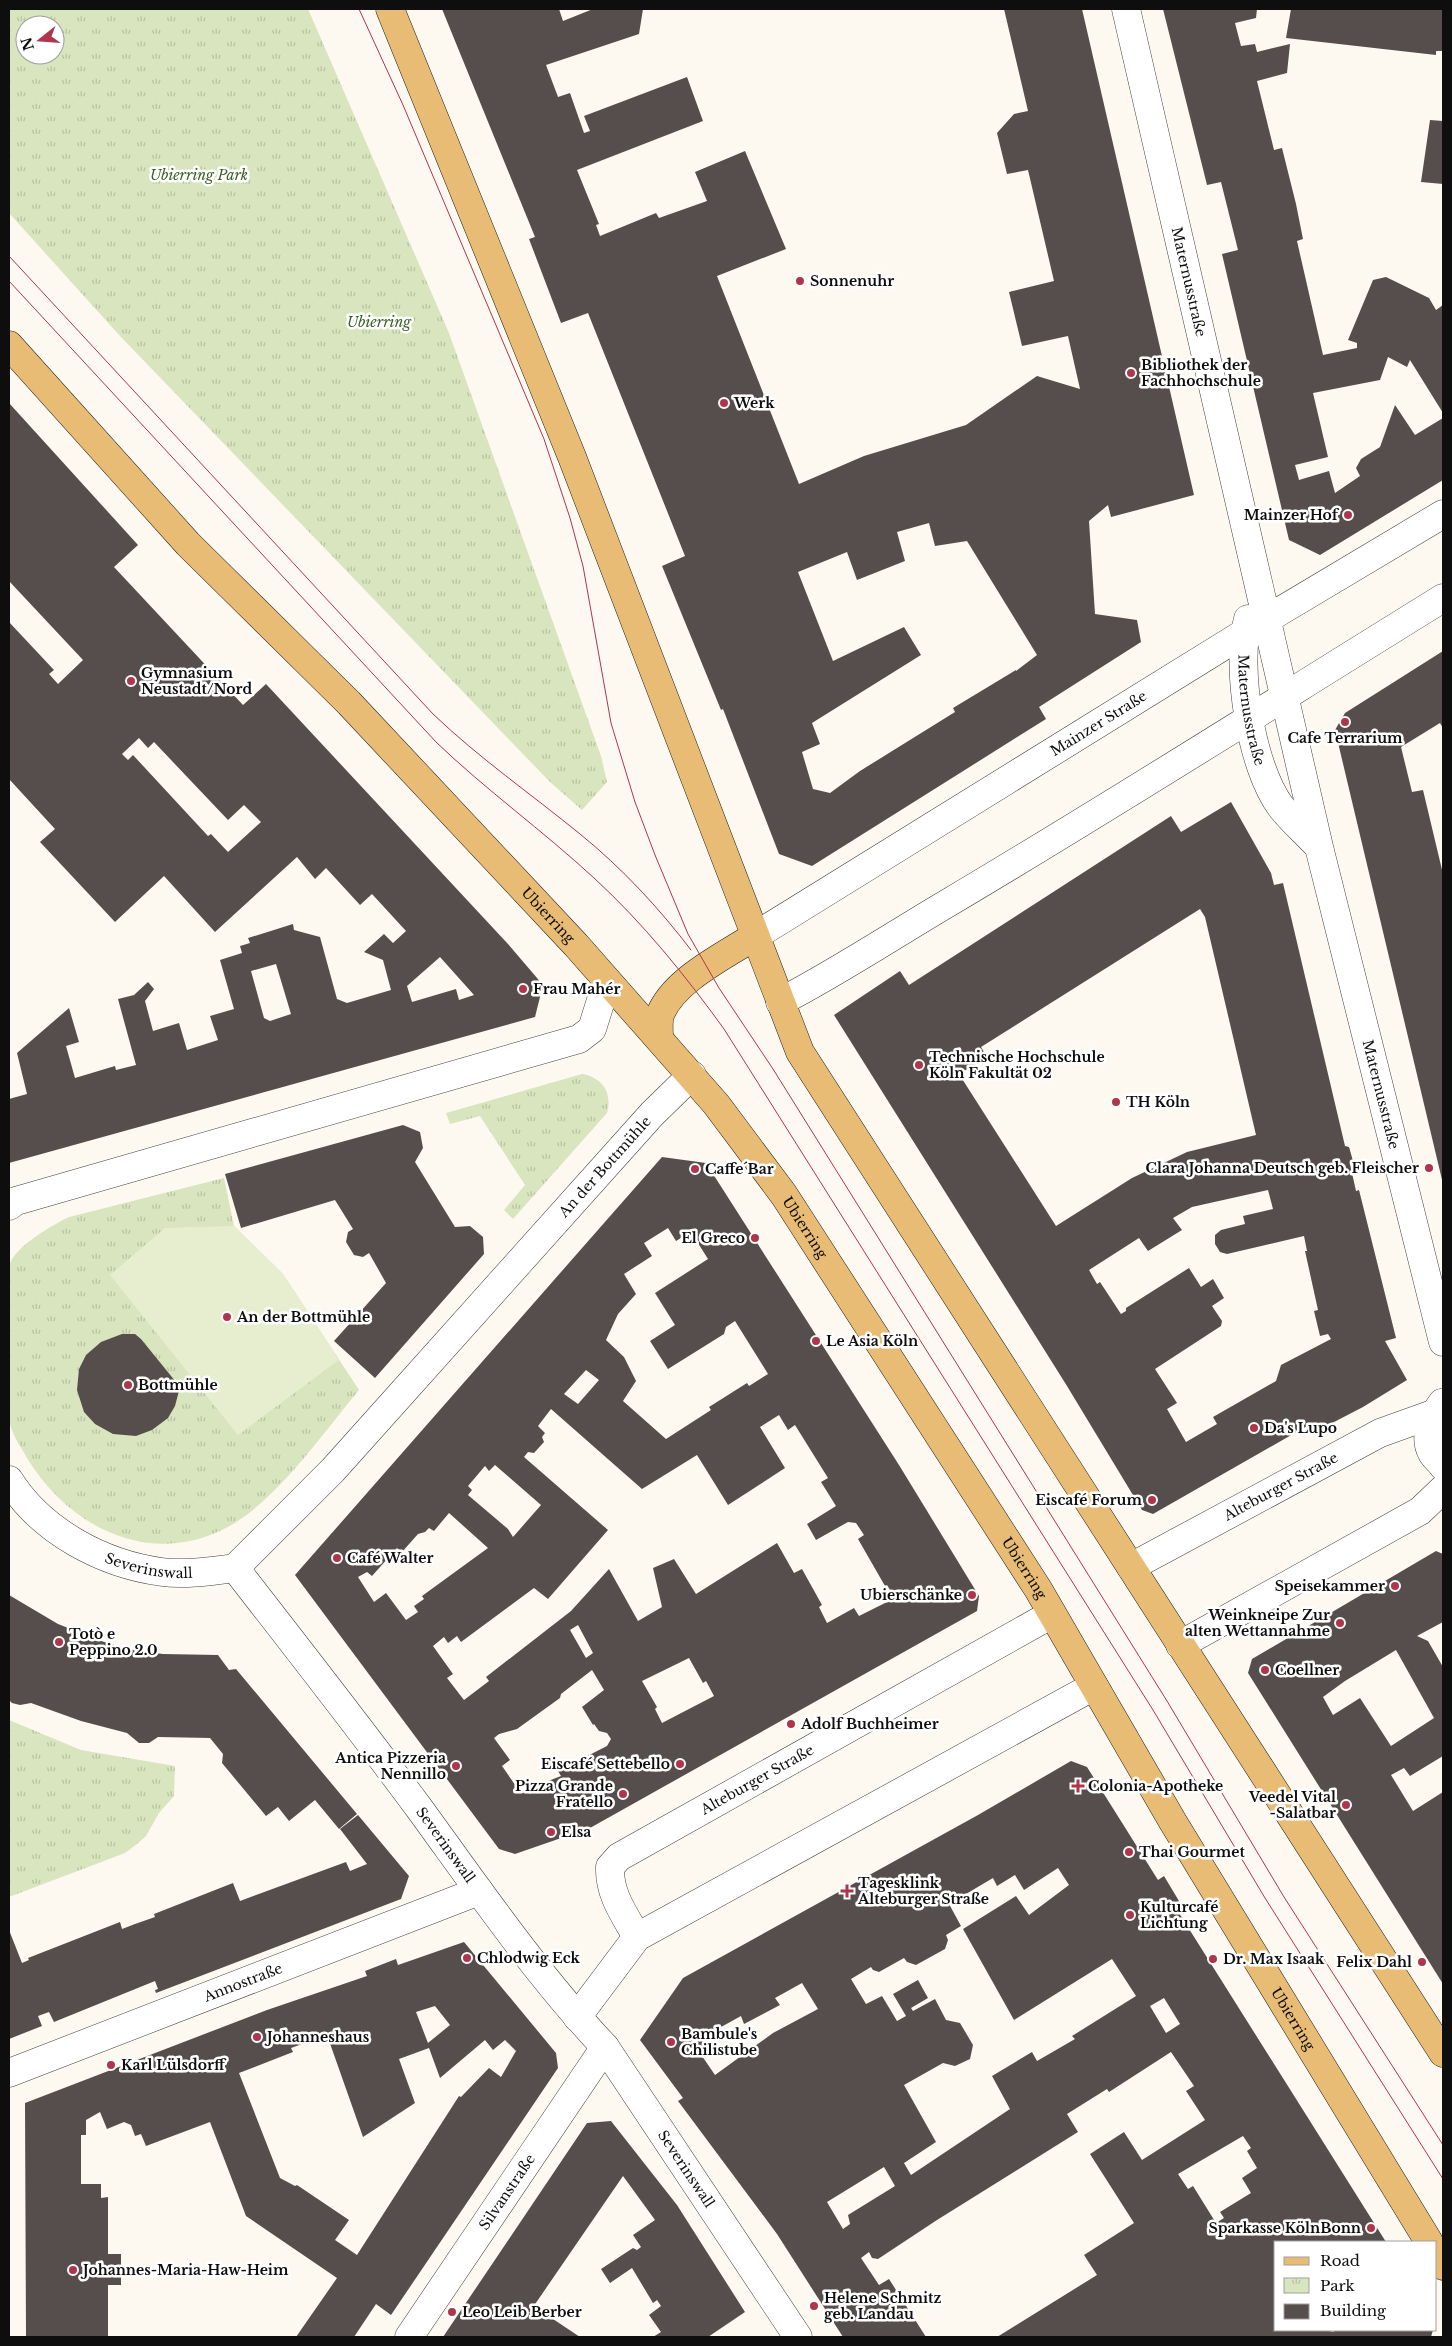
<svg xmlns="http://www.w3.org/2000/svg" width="1452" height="2346" font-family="'Libre Baskerville',serif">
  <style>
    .park { fill: url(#park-tufts); fill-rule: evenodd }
    .pitch { fill: #e7edcf }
    .building { fill: #564e4c; fill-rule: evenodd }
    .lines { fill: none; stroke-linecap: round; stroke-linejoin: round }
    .minor-casing { stroke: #414141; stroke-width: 29 }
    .primary-casing { stroke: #1f1f1f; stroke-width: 29 }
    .minor { stroke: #fff; stroke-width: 28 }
    .primary { stroke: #e9bc75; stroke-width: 28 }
    .tram { stroke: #af354d; stroke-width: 1 }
    .poi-dot { fill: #af354d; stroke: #fff; stroke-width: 2 }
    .labels { text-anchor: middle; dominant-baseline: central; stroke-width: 5; stroke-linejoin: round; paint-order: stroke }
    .park-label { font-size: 14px; font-style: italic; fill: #3a5f25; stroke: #fff }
    .poi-label { font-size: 14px; font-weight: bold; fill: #0e0e0e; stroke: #fff; text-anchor: start }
    .street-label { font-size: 14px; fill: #0e0e0e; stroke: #fff }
  </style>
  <defs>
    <pattern id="park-tufts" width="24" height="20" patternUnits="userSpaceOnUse" patternTransform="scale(1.25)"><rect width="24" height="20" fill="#d8e5be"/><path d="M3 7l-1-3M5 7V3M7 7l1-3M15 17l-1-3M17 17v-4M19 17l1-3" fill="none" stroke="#b8c3a2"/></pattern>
  </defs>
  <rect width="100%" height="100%" fill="#fdf9f1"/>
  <!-- park -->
  <path class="park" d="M9 9H308L449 333 601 756 607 782 582 810 550 782 120 336 9 213ZM25 25H55V55H25Z
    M582 1074C602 1077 613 1093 607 1113L513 1219 504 1210 525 1185 480 1116 450 1124 446 1113Z
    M224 1178 234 1226 283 1274 359 1390C322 1434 277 1501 226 1528 149 1568 69 1527 27 1458 21 1447 13 1436 10 1424 7 1417 9 1406 9 1398 9 1375 9 1353 9 1330 9 1318 6 1275 9 1266 15 1246 51 1226 69 1217Z
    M9 1720 81 1750 175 1766 174 1796 159 1813 146 1836 137 1844 125 1853 9 1897Z"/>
  <!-- pitch -->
  <path class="pitch" d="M234 1226 283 1274 339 1360 238 1435 110 1275 165 1228Z"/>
  <!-- building -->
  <path class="building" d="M442 9H559L563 21 593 9H643L639 34 546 65 558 97 570 93 584 133 590 131 584 116 687 77 703 121 577 170 599 224 596 225 600 236 656 213 659 218 707 201 695 172 745 151 786 249 717 276 799 484 864 456 966 425 1037 376 1080 389 1068 336 1022 346 1009 292 1054 281 1028 170 1007 174 997 133 1014 114 1028 111 1004 9H1082L1194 495 1111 517 1108 505 1089 521 1095 614 1137 620 1141 642 1039 707 1046 719 812 866 779 854 723 709 721 710 662 566 685 556 588 313 561 323 529 239 535 237ZM929 523 935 546 967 541 1037 655 1016 671V670L953 708 955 712 860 771 830 793 813 789 802 752 820 744 812 723 921 655 904 627 833 661 798 572 847 552 857 580 905 561 897 532Z
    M1163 9H1257L1256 18 1235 23 1241 46 1255 44 1257 52 1290 44 1287 73 1257 81 1274 150 1282 148 1296 204 1303 239 1297 241 1323 355 1357 348V343L1348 340 1373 280 1386 277 1429 298 1436 310 1443 305V413L1410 360 1407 367 1388 357 1380 380 1313 393 1328 457 1295 465 1299 480 1329 471 1335 493 1360 476 1356 468 1361 459 1380 447 1395 405 1415 435 1443 418V480L1320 555 1289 540 1222 254 1238 250 1221 182 1207 185Z
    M1291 9H1443V51H1436V55L1286 38Z
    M1430 120 1443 121V184L1421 182Z
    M9 403 138 545 114 567 243 705 266 684 508 944 543 985 535 1017 9 1163V1099L27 1094 17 1053 69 1008 79 1042 66 1046 75 1078 115 1066 116 1070 136 1065 118 999 134 995 148 982 154 989 145 1001 153 1031 179 1023 187 1050 218 1040 210 1016 234 1009 220 960 242 953 240 946 250 943 248 938 293 924 294 930 320 937 337 999 347 1003 391 990 383 960 364 952 384 934 393 943 406 931 372 894 360 905 326 868 315 879 297 857 215 932 164 876 115 922 40 842 55 829 9 779V622L54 670 49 674 58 684 83 660 9 581ZM139 738 148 748 154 742 228 820 244 805 261 822 228 852 211 834 208 836 133 755 128 760 122 754ZM440 957 474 995 459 1000 456 989 412 1002 407 986ZM276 964 291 1014 270 1021 264 1018 251 971Z
    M1443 651V728L1440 723 1401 747 1412 792 1423 790 1443 874V1184L1335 730 1345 713Z
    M1231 802 1271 873 1274 885 1283 883 1345 1146 1349 1147 1353 1161 1350 1164 1356 1191 1359 1190 1396 1338 1385 1341 1407 1380 1363 1407 1311 1434 1307 1426 1153 1514 1142 1510 1067 1386 834 1015 900 971 909 985 1171 816 1181 832ZM1200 909 1205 917 1256 1135 1187 1152 1132 1178 1056 1226 959 1074 987 1057 981 1047ZM1268 1190 1273 1209 1243 1216 1245 1224 1221 1230 1215 1235V1244L1220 1252 1227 1254 1304 1236 1307 1251H1305L1318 1310 1314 1311 1320 1336 1328 1334 1331 1339 1281 1365 1276 1381 1213 1417 1217 1424 1186 1442 1167 1409 1177 1403 1155 1369 1221 1326 1222 1321 1212 1306 1224 1298 1213 1279 1201 1287 1189 1268 1126 1308V1311L1121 1314 1100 1282 1097 1284 1089 1270 1139 1238 1148 1251 1182 1230 1173 1218 1192 1207Z
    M403 1125 420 1132 423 1148 415 1162 455 1227 470 1226 483 1237 484 1254 375 1378 334 1341 386 1283 369 1253 363 1257 354 1255 346 1242 348 1232 353 1229 335 1200 241 1228 225 1174Z
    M662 1157 706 1163 899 1465 979 1596 977 1611 590 1828 515 1854 499 1849 295 1575ZM668 1228 676 1241 691 1232 708 1259 655 1293 675 1325 650 1341 668 1369 724 1334 726 1327 735 1321 768 1374 749 1386 747 1383 709 1407 711 1410 666 1439 623 1401 636 1381 624 1357 606 1340 618 1314 636 1294 624 1274 652 1256 644 1243ZM586 1370 599 1380 578 1404 564 1394ZM551 1409 642 1489 697 1455 728 1505 785 1468 760 1427 779 1415 788 1430 795 1425 828 1478 821 1482 836 1506 807 1524 816 1540 848 1522 856 1523 864 1535 858 1539 885 1586 887 1585 895 1598 859 1616 854 1608 827 1623 819 1607 822 1605 802 1569 794 1573 777 1543 696 1594 674 1559 653 1568 662 1607 638 1621 609 1569 571 1611 486 1677 489 1681 464 1700 447 1678 453 1674 433 1646 444 1637 448 1643 457 1636 461 1642 534 1588 548 1599 608 1530 524 1457 528 1452 534 1453 544 1442 542 1437 545 1433 538 1426ZM495 1465 541 1505 513 1537 508 1529 468 1495 472 1490 468 1486 485 1466 489 1471ZM449 1513 488 1548 422 1596 424 1599 414 1606 418 1612 406 1620 386 1593 374 1602 358 1577 367 1572 372 1576 397 1548 402 1552 418 1534 425 1532 429 1528 434 1531ZM578 1625 593 1653 586 1658 570 1630ZM689 1658 703 1683 706 1681 714 1696 662 1723 655 1709 657 1707 642 1681ZM592 1670 604 1690 582 1707 593 1725 594 1724 599 1731 607 1733 611 1739 607 1746 558 1771 561 1776 520 1792 502 1766 510 1760 494 1738 499 1734 517 1729 560 1698 561 1694Z
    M122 1334H135L141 1339 180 1387 175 1406 168 1418 152 1430 136 1436 113 1434 95 1424 84 1412 77 1390 79 1369 86 1355 101 1342Z
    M1436 1551 1443 1554V1622L1417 1636 1428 1641 1443 1667V1756L1410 1776 1404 1768 1391 1775 1413 1811 1443 1792V1984L1248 1673 1252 1659ZM1396 1650 1434 1718 1391 1746 1360 1698 1333 1715 1323 1697 1345 1681Z
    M9 1595 58 1624 104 1642 133 1650 163 1654 218 1655 229 1670 236 1669 357 1814 339 1829 315 1800 289 1821 278 1807 266 1816 222 1763 223 1754 210 1738 158 1737 149 1743H139L127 1733 81 1721 31 1703 20 1705 12 1703 9 1700Z
    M1071 1761 1087 1767 1158 1880 1164 1876 1179 1901 1174 1905 1386 2242H1276V2330H1325L1334 2332 1333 2330H1433L1431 2337H997L1097 2275 1084 2255 1134 2223 1090 2154 1124 2132 1142 2160 1205 2120 1186 2091 1194 2086 1171 2052 1109 2092 1107 2089 1067 2114 1078 2132 937 2220 878 2259 872 2258 869 2252 861 2258 879 2285 889 2279 926 2337H843L777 2234 678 2101 683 2098 640 2040 683 1978 978 1815ZM1058 1868 1069 1885 1029 1915 1016 1896 963 1929 1014 2020 1112 1959 1136 1996 1072 2036 1075 2039 1037 2061 1032 2052 992 2076 1010 2109 911 2175 904 2163 936 2142 904 2085 943 2063 955 2066 970 2059 973 2045 960 2023 946 2020 935 1999 913 2011 911 2008 928 1998 918 1980 893 1994 906 2016 897 2021 882 1996 866 2004 851 1979 871 1967 873 1970 879 1972 904 1958 907 1962 916 1965 945 1949 948 1940 946 1935 961 1926 949 1904 993 1878 997 1886 1015 1875 1024 1890ZM802 1983 818 2009 773 2033 715 2075 702 2056 703 2037 741 2016 744 2024 780 2005 775 1998ZM1164 1998 1180 2024 1166 2033 1150 2006ZM1243 2136 1251 2148 1247 2151 1257 2168 1242 2178 1251 2193 1220 2212 1224 2218 1216 2223 1193 2186 1188 2189 1178 2174ZM884 2167 895 2186 848 2215 850 2224 843 2229 827 2202Z
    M358 1815 409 1876 401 1899 156 1993 155 1990 158 1989 155 1981 54 2022 49 2012 38 2016 42 2026 9 2039V1930L22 1963 29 1960 28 1958 120 1922 122 1929 135 1924 155 1917 154 1914 233 1883 240 1901 346 1862 350 1871 367 1864 340 1829Z
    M464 1942 556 2053 558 2068 391 2315 376 2304 354 2337H296L337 2278 246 2216 210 2122 146 2146 141 2134 135 2136 131 2125 124 2122 107 2129 100 2112 86 2120V2135H81V2184H101V2198L108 2197V2254H121V2285H108V2337H26L25 2103 267 2010 367 1976 365 1971 396 1959 398 1965ZM435 2006 450 2025 428 2043 416 2012ZM327 2035 363 2137 415 2103 399 2059 429 2048 440 2078 485 2040 493 2050 505 2040 516 2051 501 2077 489 2068 461 2097 459 2096 357 2255 335 2240 349 2220 297 2185 295 2186 280 2178 239 2073 293 2052 291 2048Z
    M611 2121 677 2205 745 2312 708 2337H653L661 2332 649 2315 661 2306 657 2300 653 2303 632 2268 610 2283 601 2269 633 2248 637 2250 641 2247 633 2235 655 2220 623 2176 529 2313 536 2317 539 2313H544L580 2337H443L587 2123Z"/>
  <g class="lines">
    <defs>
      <g id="minor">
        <path id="s1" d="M1126 9 1319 847 1443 1342"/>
        <path id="s2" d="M1248 619C1235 666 1251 767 1281 807 1292 821 1306 833 1318 846"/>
        <path id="s3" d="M755 936 1267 619 1443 514"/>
        <path d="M780 1002C838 972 892 936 948 903 1115 804 1278 700 1443 598"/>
        <path d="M9 1206 16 1201 579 1039 592 1029 607 981"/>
        <path d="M1442 1403C1432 1416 1423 1437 1432 1453 1435 1458 1440 1462 1443 1466"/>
        <path id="s4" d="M9 1480C42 1532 103 1564 162 1572 186 1575 212 1571 235 1568"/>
        <path id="s5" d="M1131 1567 1380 1433 1433 1414"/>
        <path id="s6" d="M235 1568C297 1648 359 1727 419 1808 478 1889 536 1974 605 2047L798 2337"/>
        <path id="s7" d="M235 1568 333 1470 652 1114 692 1075"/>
        <path d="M1180 1645 1420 1511 1443 1489"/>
        <path id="s8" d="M637 1937C624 1914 609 1894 610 1867L619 1857 1052 1614"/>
        <path d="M577 2017 637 1937 1094 1686"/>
        <path id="s9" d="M9 2073 479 1891"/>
        <path id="s10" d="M409 2337 605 2047"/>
      </g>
      <g id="primary">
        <path d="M390 9 572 457 800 1052 1443 2053"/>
        <path id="s11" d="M9 345 188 544 349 703 576 945 716 1104 784 1195 1038 1589 1173 1822 1429 2242"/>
        <path d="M659 1038C659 1030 658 1021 660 1015 673 980 726 955 755 936"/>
        <path d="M1436 2254 1443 2266"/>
      </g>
    </defs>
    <!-- minor casing -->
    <use href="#minor" class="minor-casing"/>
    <!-- primary casing -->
    <use href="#primary" class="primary-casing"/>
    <!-- minor -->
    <use href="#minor" class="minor"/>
    <!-- primary -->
    <use href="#primary" class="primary"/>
    <!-- tram -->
    <path class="tram" d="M359 9 403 105 544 439 570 518 583 566 611 723 635 802 655 855 688 934 719 988 773 1069 1167 1701 1284 1897 1443 2145
      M9 256 433 714C479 758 531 794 580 834 622 868 659 908 691 950
      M9 281 436 742C486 790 542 830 594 878 643 923 685 975 724 1029L1153 1710 1265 1898 1443 2179"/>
  </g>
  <!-- markers -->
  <g class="poi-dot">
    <circle cx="800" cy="281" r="5"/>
    <circle cx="1131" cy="373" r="5"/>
    <circle cx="724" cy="403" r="5"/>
    <circle cx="1348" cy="515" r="5"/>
    <circle cx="131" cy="681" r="5"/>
    <circle cx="1345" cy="722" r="5"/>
    <circle cx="523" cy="989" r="5"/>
    <circle cx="919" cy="1065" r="5"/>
    <circle cx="1116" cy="1102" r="5"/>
    <circle cx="1429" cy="1168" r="5"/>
    <circle cx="695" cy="1169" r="5"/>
    <circle cx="755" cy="1238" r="5"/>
    <circle cx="227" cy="1317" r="5"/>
    <circle cx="816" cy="1341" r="5"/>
    <circle cx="128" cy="1385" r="5"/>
    <circle cx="1254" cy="1428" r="5"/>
    <circle cx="1152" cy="1500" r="5"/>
    <circle cx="337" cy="1558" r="5"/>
    <circle cx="1395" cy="1586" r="5"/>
    <circle cx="972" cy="1595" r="5"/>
    <circle cx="1340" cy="1623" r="5"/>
    <circle cx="59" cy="1642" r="5"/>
    <circle cx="1265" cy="1670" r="5"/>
    <circle cx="791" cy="1724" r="5"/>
    <circle cx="680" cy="1764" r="5"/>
    <circle cx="456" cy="1766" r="5"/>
    <path d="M1075.5 1778.5h5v5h5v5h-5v5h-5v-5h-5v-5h5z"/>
    <circle cx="623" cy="1794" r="5"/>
    <circle cx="1346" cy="1805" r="5"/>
    <circle cx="551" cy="1832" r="5"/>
    <circle cx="1129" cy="1852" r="5"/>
    <path d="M844.5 1883.5h5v5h5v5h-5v5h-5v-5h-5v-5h5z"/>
    <circle cx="1130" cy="1915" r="5"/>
    <circle cx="467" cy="1958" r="5"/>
    <circle cx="1213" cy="1959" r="5"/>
    <circle cx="1422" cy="1962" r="5"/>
    <circle cx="257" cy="2037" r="5"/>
    <circle cx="671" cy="2042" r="5"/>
    <circle cx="111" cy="2065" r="5"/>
    <circle cx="1371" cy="2228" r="5"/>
    <circle cx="73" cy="2270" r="5"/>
    <circle cx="814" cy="2306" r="5"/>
    <circle cx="452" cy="2312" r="5"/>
  </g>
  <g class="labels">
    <!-- park labels -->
    <g class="park-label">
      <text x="199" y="175">Ubierring Park</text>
      <text x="379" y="322">Ubierring</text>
    </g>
    <!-- poi labels -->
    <g class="poi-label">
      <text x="810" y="281">Sonnenuhr</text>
      <text x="1141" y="365">Bibliothek der<tspan x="1141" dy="16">Fachhochschule</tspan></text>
      <text x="734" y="403">Werk</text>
      <text x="1338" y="515" text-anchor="end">Mainzer Hof</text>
      <text x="141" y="673">Gymnasium<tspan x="141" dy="16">Neustadt/Nord</tspan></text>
      <text x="1345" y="738" text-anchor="middle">Cafe Terrarium</text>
      <text x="533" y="989">Frau Mahér</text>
      <text x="929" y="1057">Technische Hochschule<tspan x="929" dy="16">Köln Fakultät 02</tspan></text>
      <text x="1126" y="1102">TH Köln</text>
      <text x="1419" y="1168" text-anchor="end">Clara Johanna Deutsch geb. Fleischer</text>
      <text x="705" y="1169">Caffe´Bar</text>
      <text x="745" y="1238" text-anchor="end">El Greco</text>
      <text x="237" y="1317">An der Bottmühle</text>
      <text x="826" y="1341">Le Asia Köln</text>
      <text x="138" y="1385">Bottmühle</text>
      <text x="1264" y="1428">Da's Lupo</text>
      <text x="1142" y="1500" text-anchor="end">Eiscafé Forum</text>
      <text x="347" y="1558">Café Walter</text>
      <text x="1385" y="1586" text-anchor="end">Speisekammer</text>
      <text x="962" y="1595" text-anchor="end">Ubierschänke</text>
      <text x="1330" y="1615" text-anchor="end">Weinkneipe Zur<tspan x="1330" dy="16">alten Wettannahme</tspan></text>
      <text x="69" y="1634">Totò e<tspan x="69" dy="16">Peppino 2.0</tspan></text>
      <text x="1275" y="1670">Coellner</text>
      <text x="801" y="1724">Adolf Buchheimer</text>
      <text x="446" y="1758" text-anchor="end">Antica Pizzeria<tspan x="446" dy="16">Nennillo</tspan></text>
      <text x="670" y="1764" text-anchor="end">Eiscafé Settebello</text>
      <text x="613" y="1786" text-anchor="end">Pizza Grande<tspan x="613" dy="16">Fratello</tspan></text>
      <text x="1088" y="1786">Colonia-Apotheke</text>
      <text x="1336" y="1797" text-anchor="end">Veedel Vital<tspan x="1336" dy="16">-Salatbar</tspan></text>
      <text x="561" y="1832">Elsa</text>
      <text x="1139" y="1852">Thai Gourmet</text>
      <text x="858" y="1883">Tagesklink<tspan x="858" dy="16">Alteburger Straße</tspan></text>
      <text x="1140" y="1907">Kulturcafé<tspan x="1140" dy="16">Lichtung</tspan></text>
      <text x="477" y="1958">Chlodwig Eck</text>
      <text x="1223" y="1959">Dr. Max Isaak</text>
      <text x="1412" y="1962" text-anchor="end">Felix Dahl</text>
      <text x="681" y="2034">Bambule's<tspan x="681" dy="16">Chilistube</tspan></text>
      <text x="267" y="2037">Johanneshaus</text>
      <text x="121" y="2065">Karl Lülsdorff</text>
      <text x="1361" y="2228" text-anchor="end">Sparkasse KölnBonn</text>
      <text x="83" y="2270">Johannes-Maria-Haw-Heim</text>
      <text x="824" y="2298">Helene Schmitz<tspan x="824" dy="16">geb. Landau</tspan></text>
      <text x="462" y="2312">Leo Leib Berber</text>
    </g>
    <!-- street labels -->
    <g class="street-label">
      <text stroke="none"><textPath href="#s1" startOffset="280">Maternusstraße</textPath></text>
      <text stroke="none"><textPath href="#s2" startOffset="92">Maternusstraße</textPath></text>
      <text stroke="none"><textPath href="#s3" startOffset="404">Mainzer Straße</textPath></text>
      <text stroke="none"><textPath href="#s11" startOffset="785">Ubierring</textPath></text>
      <text stroke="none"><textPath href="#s1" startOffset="1115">Maternusstraße</textPath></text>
      <text stroke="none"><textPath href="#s7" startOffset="546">An der Bottmühle</textPath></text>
      <text stroke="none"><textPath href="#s11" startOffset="1190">Ubierring</textPath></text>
      <text stroke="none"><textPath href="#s5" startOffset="170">Alteburger Straße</textPath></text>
      <text stroke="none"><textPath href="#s4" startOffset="170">Severinswall</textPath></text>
      <text stroke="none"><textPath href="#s11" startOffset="1595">Ubierring</textPath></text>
      <text stroke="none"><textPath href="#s8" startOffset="248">Alteburger Straße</textPath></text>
      <text stroke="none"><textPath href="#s6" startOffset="348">Severinswall</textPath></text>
      <text stroke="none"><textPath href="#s9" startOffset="251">Annostraße</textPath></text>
      <text stroke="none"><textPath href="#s11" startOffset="2120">Ubierring</textPath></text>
      <text stroke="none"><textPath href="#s6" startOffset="752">Severinswall</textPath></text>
      <text stroke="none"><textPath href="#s10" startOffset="175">Silvanstraße</textPath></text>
    </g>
  </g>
  <!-- border -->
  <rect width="1452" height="2346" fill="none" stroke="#0e0e0e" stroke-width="20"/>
  <!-- legend -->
  <rect x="1274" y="2241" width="162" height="90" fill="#ffffff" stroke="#9f9f9f"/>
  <rect x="1284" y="2257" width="25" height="8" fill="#e9bc75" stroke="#9f9f9f"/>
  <text x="1320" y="2266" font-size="15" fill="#0e0e0e">Road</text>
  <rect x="1284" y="2278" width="25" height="15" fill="url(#park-tufts)" stroke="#9f9f9f"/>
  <text x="1320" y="2291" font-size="15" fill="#0e0e0e">Park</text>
  <rect x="1284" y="2304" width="25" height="15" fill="#564e4c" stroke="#9f9f9f"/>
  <text x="1320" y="2316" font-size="15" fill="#0e0e0e">Building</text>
  <!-- north arrow -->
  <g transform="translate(40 40) rotate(253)"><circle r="24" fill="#ffffff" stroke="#9f9f9f"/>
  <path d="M0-4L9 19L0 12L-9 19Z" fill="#af354d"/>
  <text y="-8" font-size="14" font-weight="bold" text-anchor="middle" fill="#0e0e0e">N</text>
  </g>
</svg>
